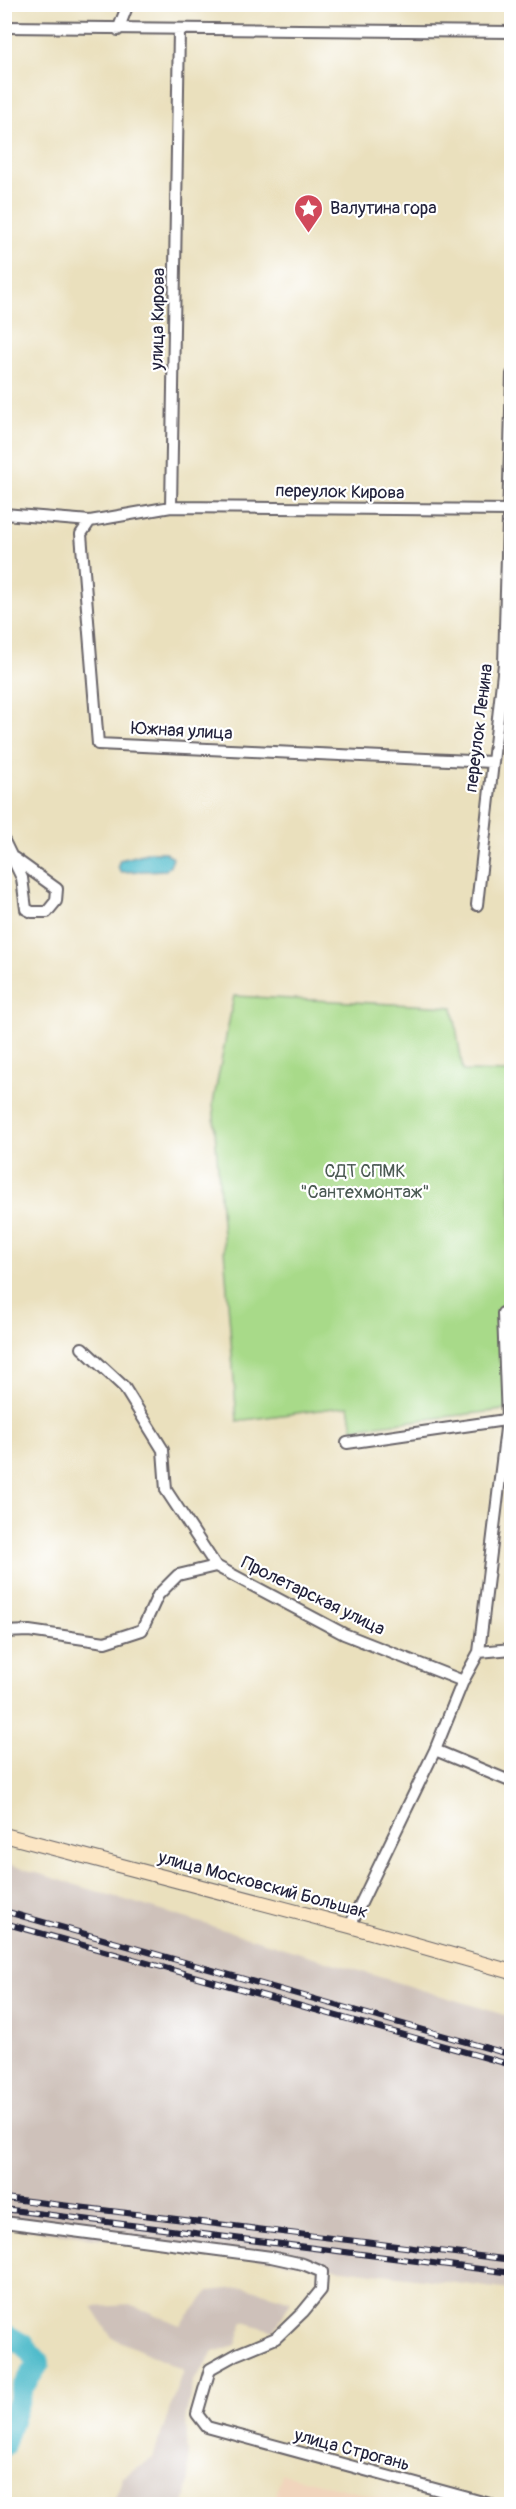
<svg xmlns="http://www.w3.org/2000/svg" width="516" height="2509" font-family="Pangolin,sans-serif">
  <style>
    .built { fill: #f1d5bd }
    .industrial { fill: #cec1ba }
    .green { fill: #a8da89; stroke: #657e62; stroke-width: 1.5 }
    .water { fill: #50bbcb; stroke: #396e83; stroke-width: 1.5 }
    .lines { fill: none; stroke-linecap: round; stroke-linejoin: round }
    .river { stroke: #50bbcb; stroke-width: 22 }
    .street-casing { stroke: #686468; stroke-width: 14 }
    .secondary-casing { stroke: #686468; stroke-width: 16 }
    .street { stroke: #fff; stroke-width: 10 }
    .secondary { stroke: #fce6c4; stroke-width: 14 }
    .rail-casing { stroke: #22223b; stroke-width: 6 }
    .rail { stroke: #fff; stroke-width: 4; stroke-dasharray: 11; stroke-linecap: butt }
    .labels { text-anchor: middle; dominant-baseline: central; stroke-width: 4.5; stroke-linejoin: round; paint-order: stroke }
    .poi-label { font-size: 18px; fill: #22223b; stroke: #fff; text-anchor: start }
    .street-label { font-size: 18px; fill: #22223b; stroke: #fff }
    .park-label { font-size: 18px; fill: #4a5952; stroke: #fff }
  </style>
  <rect width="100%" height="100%" fill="#fff"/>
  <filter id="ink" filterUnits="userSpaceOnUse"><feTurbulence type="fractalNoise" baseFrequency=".0167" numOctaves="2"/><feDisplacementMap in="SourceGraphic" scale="12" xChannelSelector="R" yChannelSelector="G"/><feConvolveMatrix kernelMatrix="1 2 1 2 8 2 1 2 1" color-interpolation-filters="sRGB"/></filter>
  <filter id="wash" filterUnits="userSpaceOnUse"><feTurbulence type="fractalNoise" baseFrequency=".008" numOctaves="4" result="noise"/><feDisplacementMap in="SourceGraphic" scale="24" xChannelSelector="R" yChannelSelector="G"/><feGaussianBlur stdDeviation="1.35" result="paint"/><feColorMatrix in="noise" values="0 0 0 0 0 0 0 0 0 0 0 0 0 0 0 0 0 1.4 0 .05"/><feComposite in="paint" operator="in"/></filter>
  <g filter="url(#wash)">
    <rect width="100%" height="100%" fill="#eae0bd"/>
    <!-- built -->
    <path class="built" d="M281 2474 295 2477 404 2504H274Z"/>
    <!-- industrial -->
    <path class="industrial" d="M4 1863 511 2017V2290L5 2227Z
      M246 2287 291 2301 274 2331 243 2322 236 2345 213 2352 194 2381 186 2414 189 2482 184 2504H128L114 2500 123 2477 153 2458 183 2370 111 2337 92 2307 132 2305 180 2325 209 2291Z"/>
    <!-- green -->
    <path class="green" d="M234 996 453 1007 463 1071 511 1072V1409L353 1428 349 1406 237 1421 213 1103Z"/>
    <!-- water -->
    <path class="water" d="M151 852H165L173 858 171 864 166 870 120 872 118 865 120 860Z"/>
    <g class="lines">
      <!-- river -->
      <path class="river" d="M4 2338 8 2336 25 2346 39 2363 23 2387 4 2445"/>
    </g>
  </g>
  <g filter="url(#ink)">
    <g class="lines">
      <defs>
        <path id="street" d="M4 27 512 32
          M118 30 128 4
          M171 507 179 30
          M4 514 90 521 171 507 512 510
          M90 521 81 534 98 744 492 762
          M4 841 22 878 26 909 32 912H47L56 901 57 889 14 858
          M477 905 504 664 512 374
          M82 1348 124 1387 163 1450 166 1490 216 1566 344 1634 463 1681 435 1750 350 1926
          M347 1443 512 1419
          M4 1632 29 1631 105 1642 142 1630 158 1595 178 1575 216 1566
          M479 1652 507 1420 503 1313
          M463 1681 479 1652 512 1649
          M435 1750 512 1782
          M4 2222 271 2257 303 2264 322 2272 321 2290 303 2312 276 2338 237 2354 210 2369 197 2414 207 2427 490 2504"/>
        <path id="secondary" d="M4 1835 350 1926 512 1972"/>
      </defs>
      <!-- street casing -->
      <use href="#street" class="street-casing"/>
      <!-- secondary casing -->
      <use href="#secondary" class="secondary-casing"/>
      <!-- street -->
      <use href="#street" class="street"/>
      <!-- secondary -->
      <use href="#secondary" class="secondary"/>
      <defs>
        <path id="rail" d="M4 1911 512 2055
          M4 1923 512 2065
          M4 2198 512 2260
          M4 2209 512 2273"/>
      </defs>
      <!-- rail casing -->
      <use href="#rail" class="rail-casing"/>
      <!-- rail -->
      <use href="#rail" class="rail"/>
    </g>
  </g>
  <!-- icons -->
  <defs>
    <symbol id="sight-pin" viewBox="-11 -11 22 30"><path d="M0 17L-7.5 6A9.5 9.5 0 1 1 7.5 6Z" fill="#d1495b" stroke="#fff"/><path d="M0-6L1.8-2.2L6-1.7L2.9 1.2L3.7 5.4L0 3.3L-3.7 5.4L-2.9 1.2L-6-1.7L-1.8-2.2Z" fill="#fff"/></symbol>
  </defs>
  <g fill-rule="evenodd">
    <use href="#sight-pin" x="292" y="192" width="33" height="45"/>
  </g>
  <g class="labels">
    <!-- poi labels -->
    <g class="poi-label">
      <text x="330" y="208">Валутина гора</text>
    </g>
    <!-- street labels -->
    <g class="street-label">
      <text transform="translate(158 319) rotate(-89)">улица Кирова</text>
      <text transform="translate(340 492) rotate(1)">переулок Кирова</text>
      <text transform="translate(479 728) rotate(-83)">переулок Ленина</text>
      <text transform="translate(182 731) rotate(3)">Южная улица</text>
      <text transform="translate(313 1596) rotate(26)">Пролетарская улица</text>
      <text transform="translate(263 1885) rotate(15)">улица Московский Большак</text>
      <text transform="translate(352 2450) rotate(15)">улица Строгань</text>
    </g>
    <!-- park labels -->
    <g class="park-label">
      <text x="365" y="1171">СДТ СПМК<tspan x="365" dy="21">"Сантехмонтаж"</tspan></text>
    </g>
  </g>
  <!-- margin -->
  <rect width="516" height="2509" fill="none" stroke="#fff" stroke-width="24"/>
</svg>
